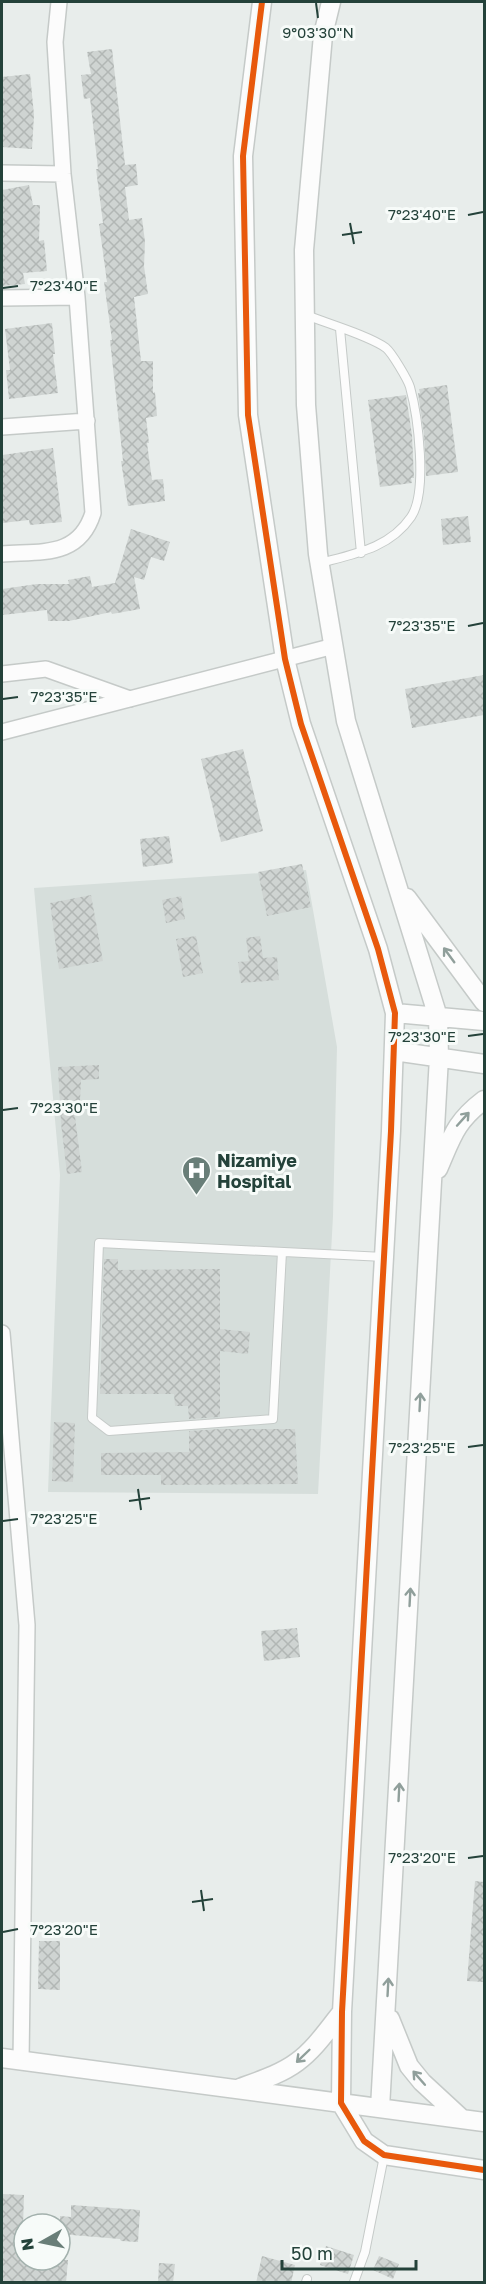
<svg xmlns="http://www.w3.org/2000/svg" width="486" height="2284" font-family="'Golos Text',sans-serif">
  <style>
    .built { fill: #d6dedb }
    .building { fill: url(#building-cross-hatch) }
    .lines { fill: none; stroke-linecap: round; stroke-linejoin: round }
    .service-casing { stroke: #c5cac8; stroke-width: 10 }
    .minor-casing { stroke: #c5cac8; stroke-width: 18 }
    .tertiary-casing { stroke: #c5cac8; stroke-width: 21 }
    .service { stroke: #fcfcfc; stroke-width: 8 }
    .minor { stroke: #fcfcfc; stroke-width: 15 }
    .tertiary { stroke: #fcfcfc; stroke-width: 18 }
    .cycleway-casing { stroke: #f7fbf9; stroke-width: 10 }
    .cycleway { stroke: #e8590c; stroke-width: 6 }
    .oneway { stroke: #909f9b }
    .ticks { fill: none; stroke: #24423a; stroke-width: 2 }
    .labels { text-anchor: middle; dominant-baseline: central; stroke-width: 6; stroke-linejoin: round; paint-order: stroke }
    .poi-label { font-size: 18px; font-weight: bold; fill: #24423a; stroke: #f7fbf9; text-anchor: start }
    .ticks-label { font-size: 15px; text-anchor: middle; fill: #24423a; stroke: #f7fbf9; stroke-width: 6; stroke-linejoin: round; paint-order: stroke }
  </style>
  <defs>
    <pattern id="building-cross-hatch" width="8" height="8" patternUnits="userSpaceOnUse" patternTransform="scale(1.5)"><rect width="8" height="8" fill="#cfd4d2"/><path d="M0 0l8 8M0 8l8-8" fill="none" stroke="#b2b7b5"/></pattern>
  </defs>
  <rect width="100%" height="100%" fill="#e8edeb"/>
  <!-- built -->
  <path class="built" d="M306 870 337 1047 333 1216 318 1494 48 1492 60 1175 34 888Z"/>
  <!-- building -->
  <path class="building" d="M112 49 125 165 136 164 138 185 125 187 129 220 142 218 145 242 144 266 148 294 134 297 141 361H153V393L155 392 157 416 146 418 149 443H147L152 480 163 479 165 501 128 506 121 461H123L110 340H112L104 282H107L99 224 103 223 96 169H98L90 98 84 99 81 75 91 74 87 52Z
    M30 74 34 115 32 149 2 147V77Z
    M29 185 33 205H40L39 241 44 240 47 271 23 273 25 284 2 286V190Z
    M52 323 55 354H53L58 393 9 399 6 370H10L5 329Z
    M447 385 458 472 426 476 424 434 418 393H420L419 389Z
    M406 395 412 435 414 478H411L412 483 380 487 368 400Z
    M53 448 62 522 30 525 29 520 2 523V455Z
    M468 516 471 542 443 545 441 519Z
    M131 529 170 542 164 561 151 557 144 580 134 577 140 609 112 614 111 612 69 621H48L47 610 2 615V589L37 584H69L68 580 90 576 92 587 115 583Z
    M484 675V715L412 728 405 689Z
    M243 749 263 831 221 842 201 759Z
    M169 836 173 863 143 867 140 839Z
    M302 864 311 907 267 916 258 872Z
    M91 895 103 961 59 969 50 903Z
    M181 896 185 919 166 923 162 900Z
    M196 936 203 973 183 977 176 939Z
    M260 936 263 958 277 957 279 980 241 983 238 962 249 961 246 938Z
    M99 1065V1079L81 1080 80 1101H73L82 1172 67 1174 61 1123 58 1067Z
    M104 1259H118V1270L220 1269V1329L250 1332 248 1354 220 1351V1417L189 1419 188 1406H175L174 1394H100Z
    M54 1422 75 1423 73 1482 52 1481Z
    M220 1429H295L298 1484 161 1485V1475H101V1453L189 1452V1431Z
    M297 1628 300 1657 264 1661 261 1631Z
    M475 1881 484 1882V1982L467 1981Z
    M39 1941H60V1990L38 1989Z
    M2 2194 24 2195 22 2260H68L66 2283H2Z
    M71 2205 140 2210 138 2242 121 2241 120 2239 60 2234V2216L71 2217Z
    M326 2246 354 2255 348 2274 320 2265Z
    M262 2256 295 2265 291 2283H256Z
    M379 2256 399 2264 393 2279 373 2270Z
    M159 2263 175 2264 173 2283H158Z"/>
  <g class="lines">
    <defs>
      <path id="service" d="M306 315C326 323 370 336 386 348 392 353 408 380 410 387 418 416 428 492 411 517 390 548 354 554 320 563
        M340 329 361 553
        M282 1252 273 1419 109 1431 92 1418 99 1243 384 1257
        M306 2282 307 2279
        M354 2282 365 2252 384 2156"/>
      <path id="minor" d="M2 173 63 174
        M2 298 77 297
        M2 427 87 421
        M2 554C41 551 79 558 93 513L77 297 63 174 55 42 59 2
        M2 674 46 669 130 699
        M2 732 334 646
        M2 1333 27 1625 21 2061"/>
      <path id="tertiary" d="M262 2 243 156 248 415 285 659 301 724 378 949 395 1013 391 1131 342 2012 341 2103 364 2141 384 2155 484 2170
        M331 2 323 35 304 250 306 405 318 554 346 721 438 1017 439 1057 380 2108
        M407 898 484 1002
        M395 1013 484 1021
        M394 1051 484 1064
        M438 1169C452 1137 455 1122 484 1100
        M390 2019 409 2066 422 2082 461 2118
        M2 2058 484 2122
        M240 2088C259 2081 281 2074 297 2062 315 2049 328 2029 342 2012"/>
    </defs>
    <!-- service casing -->
    <use href="#service" class="service-casing"/>
    <!-- minor casing -->
    <use href="#minor" class="minor-casing"/>
    <!-- tertiary casing -->
    <use href="#tertiary" class="tertiary-casing"/>
    <!-- service -->
    <use href="#service" class="service"/>
    <!-- minor -->
    <use href="#minor" class="minor"/>
    <!-- tertiary -->
    <use href="#tertiary" class="tertiary"/>
    <defs>
      <path id="cycleway" d="M262 2 243 156 248 415 285 659 301 724 378 949 395 1013 391 1131 342 2012 341 2103 364 2141 384 2155 484 2170"/>
    </defs>
    <!-- cycleway casing -->
    <use href="#cycleway" class="cycleway-casing"/>
    <!-- cycleway -->
    <use href="#cycleway" class="cycleway"/>
  </g>
  <!-- one-way arrows -->
  <defs><path id="oneway-shaft" d="M-6 0H5M1.5-3L5.5 0L1.5 3" fill="none" stroke-width="1.6" stroke-linecap="round" stroke-linejoin="round" transform="scale(1.5)"/></defs>
  <g class="oneway">
    <use href="#oneway-shaft" transform="translate(449 955) rotate(-126)"/>
    <use href="#oneway-shaft" transform="translate(463 1119) rotate(-48)"/>
    <use href="#oneway-shaft" transform="translate(420 1402) rotate(-87)"/>
    <use href="#oneway-shaft" transform="translate(410 1597) rotate(-87)"/>
    <use href="#oneway-shaft" transform="translate(399 1792) rotate(-87)"/>
    <use href="#oneway-shaft" transform="translate(388 1987) rotate(-87)"/>
    <use href="#oneway-shaft" transform="translate(303 2056) rotate(136)"/>
    <use href="#oneway-shaft" transform="translate(419 2078) rotate(-131)"/>
  </g>
  <!-- ticks -->
  <path class="ticks" d="M316 3 318 18M468 215 483 212M350 223 354 244M342 235 362 232M3 288 18 286M468 626 483 623M3 699 18 697M468 1036 483 1034M3 1110 18 1108M468 1447 483 1445M138 1489 141 1510M129 1501 150 1498M3 1521 18 1519M468 1858 483 1856M201 1890 204 1911M192 1902 213 1899M3 1932 18 1929"/>
  <!-- icons -->
  <defs>
    <symbol id="hospital-pin" viewBox="-11 -11 22 30"><path d="M0 17L-7.5 6A9.5 9.5 0 1 1 7.5 6Z" fill="#697e78" stroke="#f7fbf9"/><path d="M-5-5h3v3.5h4V-5h3V5h-3V1.5h-4V5h-3Z" fill="#fff"/></symbol>
  </defs>
  <g fill-rule="evenodd">
    <use href="#hospital-pin" x="180" y="1154" width="33" height="45"/>
  </g>
  <g class="labels">
    <!-- poi labels -->
    <g class="poi-label">
      <text x="217" y="1160">Nizamiye<tspan x="217" dy="21">Hospital</tspan></text>
    </g>
  </g>
  <g class="ticks-label">
    <text x="318" y="38">9°03'30"N</text>
    <text x="422" y="220">7°23'40"E</text>
    <text x="64" y="291">7°23'40"E</text>
    <text x="422" y="631">7°23'35"E</text>
    <text x="64" y="702">7°23'35"E</text>
    <text x="422" y="1042">7°23'30"E</text>
    <text x="64" y="1113">7°23'30"E</text>
    <text x="422" y="1453">7°23'25"E</text>
    <text x="64" y="1524">7°23'25"E</text>
    <text x="422" y="1863">7°23'20"E</text>
    <text x="64" y="1935">7°23'20"E</text>
  </g>
  <!-- border -->
  <rect width="486" height="2284" fill="none" stroke="#24423a" stroke-width="6"/>
  <!-- north arrow -->
  <g transform="translate(42 2242) rotate(261)"><circle r="28" fill="#f7fbf9" stroke="#a3b1ad" stroke-width="1.5"/>
  <path d="M0-4.5L10 22L0 15L-10 22Z" fill="#697e78"/>
  <text y="-9" font-size="16" font-weight="bold" text-anchor="middle" fill="#24423a">N</text>
  </g>
  <!-- scale -->
  <path d="M282 2260v9h134v-9" fill="none" stroke="#24423a" stroke-width="3"/>
  <text x="291" y="2260" font-size="18" fill="#24423a" stroke="#f7fbf9" stroke-width="4.5" paint-order="stroke">50 m</text>
</svg>
